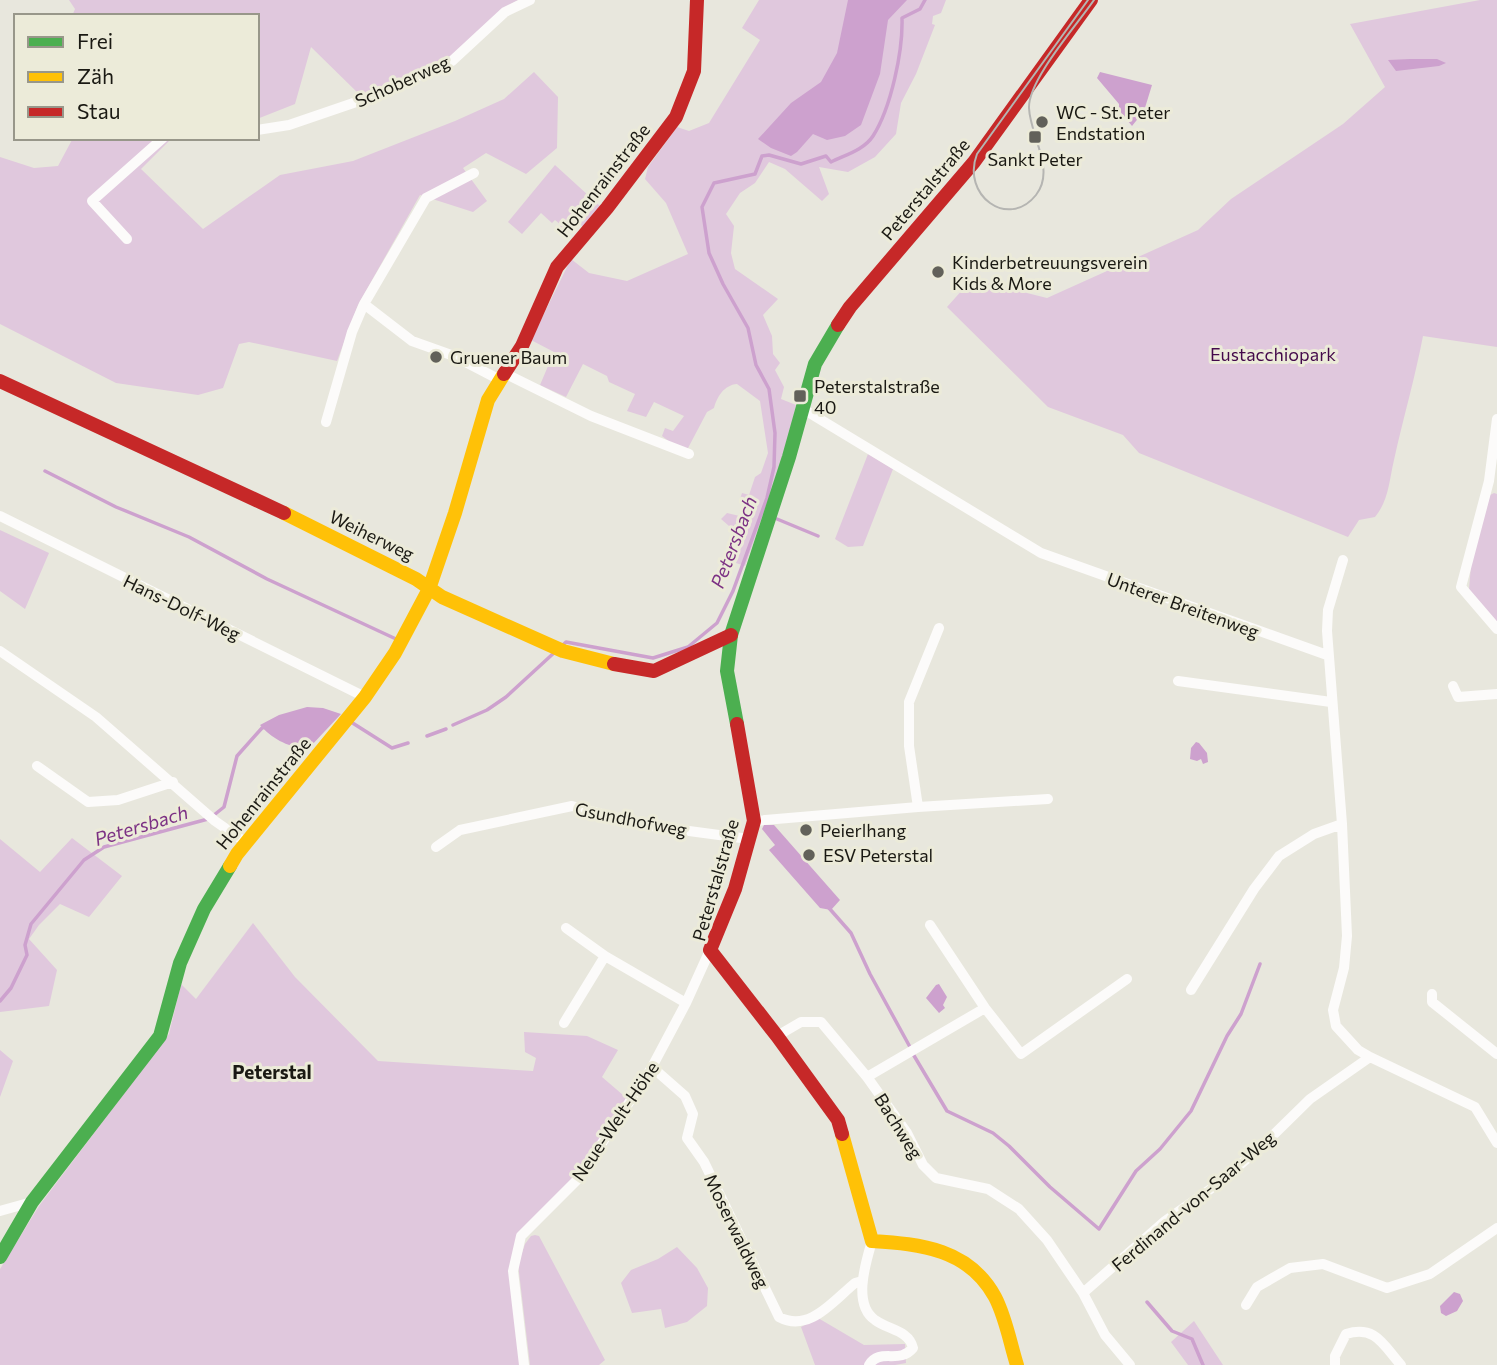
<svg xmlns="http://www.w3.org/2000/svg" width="1497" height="1365" font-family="Commissioner,sans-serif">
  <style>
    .green { fill: #e0c8dd }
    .water { fill: #cda1ce }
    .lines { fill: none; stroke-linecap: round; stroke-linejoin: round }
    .stream { stroke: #cda1ce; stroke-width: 3.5 }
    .street { stroke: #fcfbfa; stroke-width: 10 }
    .fast { stroke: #4caf50; stroke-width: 14 }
    .slow { stroke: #ffc107; stroke-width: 14 }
    .jam { stroke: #c62828; stroke-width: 14 }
    .tram { stroke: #b5b5b2; stroke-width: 2 }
    .poi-dot { fill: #62615a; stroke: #ecebd9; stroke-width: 2.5 }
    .labels { text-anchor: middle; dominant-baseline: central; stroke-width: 6; stroke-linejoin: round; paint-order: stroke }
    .street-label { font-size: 18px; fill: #1a1913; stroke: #ecebd9 }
    .poi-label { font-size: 18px; fill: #1a1913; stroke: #ecebd9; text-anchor: start }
    .park-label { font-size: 18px; fill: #440a4b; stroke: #ecebd9 }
    .water-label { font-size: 19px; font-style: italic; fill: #7c3184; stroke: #ecebd9 }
    .neighbourhood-label { font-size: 19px; font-weight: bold; fill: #1a1913; stroke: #ecebd9 }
  </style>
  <rect width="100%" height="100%" fill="#e8e7dd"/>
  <!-- green -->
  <path class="green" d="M69 0H518L505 7 449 59 361 96 311 47 295 104 257 119V16H72L75 9Z
    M759 0H946L941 13 933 16 932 24 935 25 916 74 901 103 896 134 875 157 848 172 819 167 829 194 822 201 785 169 769 162 755 183 740 193 726 214 734 226 731 253 735 269 778 299 763 315 772 336 773 354 780 363 775 370 784 387 781 399 796 405 783 461 745 566 736 563 744 539 721 519 727 513 748 518 750 509 740 499 742 493 749 495 755 477 761 473 768 453 760 401 737 384C724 385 717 397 714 408L707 412 687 450 671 443 662 436 665 428 673 431 684 416 654 402 646 417 627 411 635 394 609 382 607 376 583 364 566 397 540 385 554 352 531 340 571 259 589 273 627 281 688 254 666 203 645 179 648 167 677 127 689 131 709 123 760 40 742 28Z
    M1480 0H1497V347L1423 336C1415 378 1403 419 1394 460 1389 481 1389 500 1375 517L1359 520 1348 537 1139 453 1123 435 1048 407 947 307 972 279 1047 298 1198 230 1231 199 1343 124 1385 87 1350 24Z
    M534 72 558 97 557 148 526 174 486 153 463 168 487 201 473 212 420 195 358 305 337 361 249 342 239 344 223 388 198 395 116 383 0 324V157L34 168 58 166 73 138H172L141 169 203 229 280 175 353 161 455 121 504 99Z
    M555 165 600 206 584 227 574 221 567 227 564 226 562 234 558 231 561 225 555 220 552 223 541 213 522 234 508 222Z
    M868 454 893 469 863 546 848 547 835 539Z
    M1494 493 1497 494V624L1469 590 1471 565 1490 495Z
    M0 530 49 553 25 609 0 591Z
    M72 838 122 876 89 917 60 904 39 925 29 939 57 970 49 1006 0 1012V839L40 872Z
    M253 923 295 977 378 1061 533 1071 536 1058 525 1052 524 1032 587 1036 618 1050 602 1077 630 1101 578 1179 521 1236 513 1271 524 1365H0V1269L39 1206 169 1034 181 984 196 999Z
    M0 1050 13 1061 0 1097Z
    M535 1235 539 1236 605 1360 599 1365H530L518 1264 525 1244 531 1236Z
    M677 1247 697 1268 708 1288 707 1306 687 1322 665 1328 661 1309 632 1313 621 1283 631 1270 658 1259Z
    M818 1318 864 1345 905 1344 906 1363 895 1365H815L801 1327Z
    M1194 1321 1223 1365H1188L1171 1342Z"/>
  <!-- water -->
  <path class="water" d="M848 0H907L888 20 880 74 861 125 845 136 827 140 813 134 797 152 791 156 771 148 758 139 791 103 821 82 837 53Z
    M1410 59H1437L1446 63 1439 66 1396 71 1388 60Z
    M1100 72 1152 85 1144 111 1132 126 1119 110V104L1097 78Z
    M307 707 323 708 341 714 310 747C292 750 272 739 260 725L279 715Z
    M1196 742 1199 743 1207 753 1208 762 1203 764 1201 759 1197 761 1190 759 1191 748Z
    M764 825H774L840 900 831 910 820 908 769 850 775 845 762 829Z
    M939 984 947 997 943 1005 945 1008 939 1013 926 998 936 985Z
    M1454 1292 1460 1294 1463 1301 1457 1311 1446 1316 1441 1313 1440 1306Z"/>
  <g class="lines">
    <!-- stream -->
    <path class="stream" d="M45 471 116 507 189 537 267 579 396 639
      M777 519 818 536
      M562 646 566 642 653 658 688 647 717 623 733 591 767 498 774 467 775 433 769 389 756 365 748 328 723 284 709 253 702 207 714 183 755 174 762 156 769 155 801 164 826 156 831 162C845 155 864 150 873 136 891 108 903 51 902 18L920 9 925 0
      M351 722 392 748 408 743
      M453 725 487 710 506 697 556 651
      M427 736 446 729
      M214 815 224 807 237 756 262 728 265 727
      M829 908 851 933 870 974 910 1047
      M0 1001 11 988 27 955 25 945 31 924 84 860 104 847 208 819
      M913 1054 947 1111 993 1133 1009 1146 1050 1187 1099 1229 1136 1171 1160 1149 1191 1111 1227 1036 1241 1014 1260 964
      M1147 1302 1172 1331 1192 1339 1203 1365"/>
    <!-- street -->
    <path class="street" d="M257 130 289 125 368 98 452 61 505 12 530 0
      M474 173 426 198 364 304 412 341 454 356 502 381
      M127 239 92 201 163 138
      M506 374 591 416 689 454
      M803 409 1041 553 1327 655
      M1497 419 1489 481 1461 587 1497 629
      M326 422 352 332 364 304
      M0 516 365 697
      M1343 560 1328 610 1327 631 1342 824 1347 936 1344 968 1333 1010 1336 1026 1358 1050 1370 1057 1475 1107 1497 1143
      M0 651 96 717 215 821 245 842
      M1178 681 1331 702
      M1453 686 1458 697 1497 694
      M37 766 88 802 118 800 173 782
      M918 807 909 746V702L939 628
      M754 821 918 807 1048 799
      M436 847 460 830 572 806 644 825 749 839
      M930 925 985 1008 1021 1054 1127 979
      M566 928 605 956 686 1003
      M1191 990 1254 889 1279 856 1314 834 1342 824
      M1432 994V1002L1497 1054
      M564 1023 605 956
      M777 1036 801 1022H821L867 1077 907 1133 923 1165 936 1178 988 1189 1019 1209 1047 1240 1083 1293 1105 1335 1130 1365
      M652 1067 685 1096 693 1114 687 1138 704 1162 779 1317C809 1333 832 1302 855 1283L862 1281
      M867 1077 985 1008
      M0 1211 32 1202
      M1083 1293 1165 1221 1219 1183 1264 1144 1310 1099 1370 1057
      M1246 1305 1257 1287 1290 1268 1323 1264 1387 1288 1430 1274 1497 1228
      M524 1365 513 1271 521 1236 578 1179 630 1101 652 1067 686 1003 710 950
      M869 1365C880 1347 899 1365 913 1348 909 1330 888 1330 875 1320 852 1304 866 1262 872 1241
      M1335 1365V1356L1346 1334C1376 1325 1383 1345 1401 1365"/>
    <!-- fast -->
    <path class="fast" d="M737 724 727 671 731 635 789 457 815 364 838 325
      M0 1257 32 1202 160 1036 180 963 204 909 230 866"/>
    <!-- slow -->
    <path class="slow" d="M284 513 416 579 442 597 563 651 614 664
      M230 866 237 854 365 697 395 653 429 589 455 513 488 400 504 374
      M842 1134 872 1241C921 1244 969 1249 995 1297 1006 1318 1010 1343 1017 1365"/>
    <!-- jam -->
    <path class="jam" d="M838 325 850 307 974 162 1091 0
      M504 374 522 346 557 267 607 208 676 117 694 71 697 0
      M0 381 284 513
      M614 664 654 671 731 635
      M737 724 754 821 735 889 710 950 777 1036 838 1120 842 1134"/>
    <!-- tram -->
    <path class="tram" d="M1088 0 977 154C961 195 1008 230 1036 195 1056 170 1030 136 1029 108 1028 80 1077 25 1094 0"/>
  </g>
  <!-- markers -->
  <g class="poi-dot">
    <circle cx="1042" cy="122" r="7"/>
    <rect x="1028" y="130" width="14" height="14" rx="3.5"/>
    <circle cx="938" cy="272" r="7"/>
    <circle cx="436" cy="357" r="7"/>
    <rect x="793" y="389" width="14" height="14" rx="3.5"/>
    <circle cx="806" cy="830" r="7"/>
    <circle cx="809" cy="855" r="7"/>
  </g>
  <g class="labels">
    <!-- street labels -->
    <g class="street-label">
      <text transform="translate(402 81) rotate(-24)">Schoberweg</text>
      <text transform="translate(603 180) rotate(-52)">Hohenrainstraße</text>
      <text transform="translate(925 189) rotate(-50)">Peterstalstraße</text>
      <text transform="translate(372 535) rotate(26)">Weiherweg</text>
      <text transform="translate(1183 605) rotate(20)">Unterer Breitenweg</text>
      <text transform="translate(182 607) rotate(26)">Hans-Dolf-Weg</text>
      <text transform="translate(263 793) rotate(-51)">Hohenrainstraße</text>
      <text transform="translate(631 819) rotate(11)">Gsundhofweg</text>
      <text transform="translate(715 880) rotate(-74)">Peterstalstraße</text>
      <text transform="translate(615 1121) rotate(-56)">Neue-Welt-Höhe</text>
      <text transform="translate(899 1126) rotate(58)">Bachweg</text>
      <text transform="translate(1193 1201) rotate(-40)">Ferdinand-von-Saar-Weg</text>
      <text transform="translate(737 1231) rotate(64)">Moserwaldweg</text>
    </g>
    <!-- poi labels -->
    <g class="poi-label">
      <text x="1056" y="112">WC - St. Peter<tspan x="1056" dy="21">Endstation</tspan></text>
      <text x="1035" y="159" text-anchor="middle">Sankt Peter</text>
      <text x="952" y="262">Kinderbetreuungsverein<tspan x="952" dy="21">Kids &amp; More</tspan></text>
      <text x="450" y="357">Gruener Baum</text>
      <text x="814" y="386">Peterstalstraße<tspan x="814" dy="21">40</tspan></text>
      <text x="820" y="830">Peierlhang</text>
      <text x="823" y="855">ESV Peterstal</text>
    </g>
    <!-- park labels -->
    <g class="park-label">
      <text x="1273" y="354">Eustacchiopark</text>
    </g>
    <!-- water labels -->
    <g class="water-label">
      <text transform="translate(733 542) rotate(-69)">Petersbach</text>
      <text transform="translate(141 825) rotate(-17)">Petersbach</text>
    </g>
    <!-- neighbourhood labels -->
    <g class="neighbourhood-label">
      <text x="272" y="1071">Peterstal</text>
    </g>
  </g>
  <!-- legend -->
  <rect x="14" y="14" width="245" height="126" fill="#ecebd9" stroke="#98978a" stroke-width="2"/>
  <rect x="28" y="37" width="35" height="10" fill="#4caf50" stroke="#98978a" stroke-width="2"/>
  <text x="77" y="49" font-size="21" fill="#1a1913">Frei</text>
  <rect x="28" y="72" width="35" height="10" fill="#ffc107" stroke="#98978a" stroke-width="2"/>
  <text x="77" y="84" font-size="21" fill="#1a1913">Zäh</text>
  <rect x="28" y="107" width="35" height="10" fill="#c62828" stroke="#98978a" stroke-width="2"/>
  <text x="77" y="119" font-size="21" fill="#1a1913">Stau</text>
</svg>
